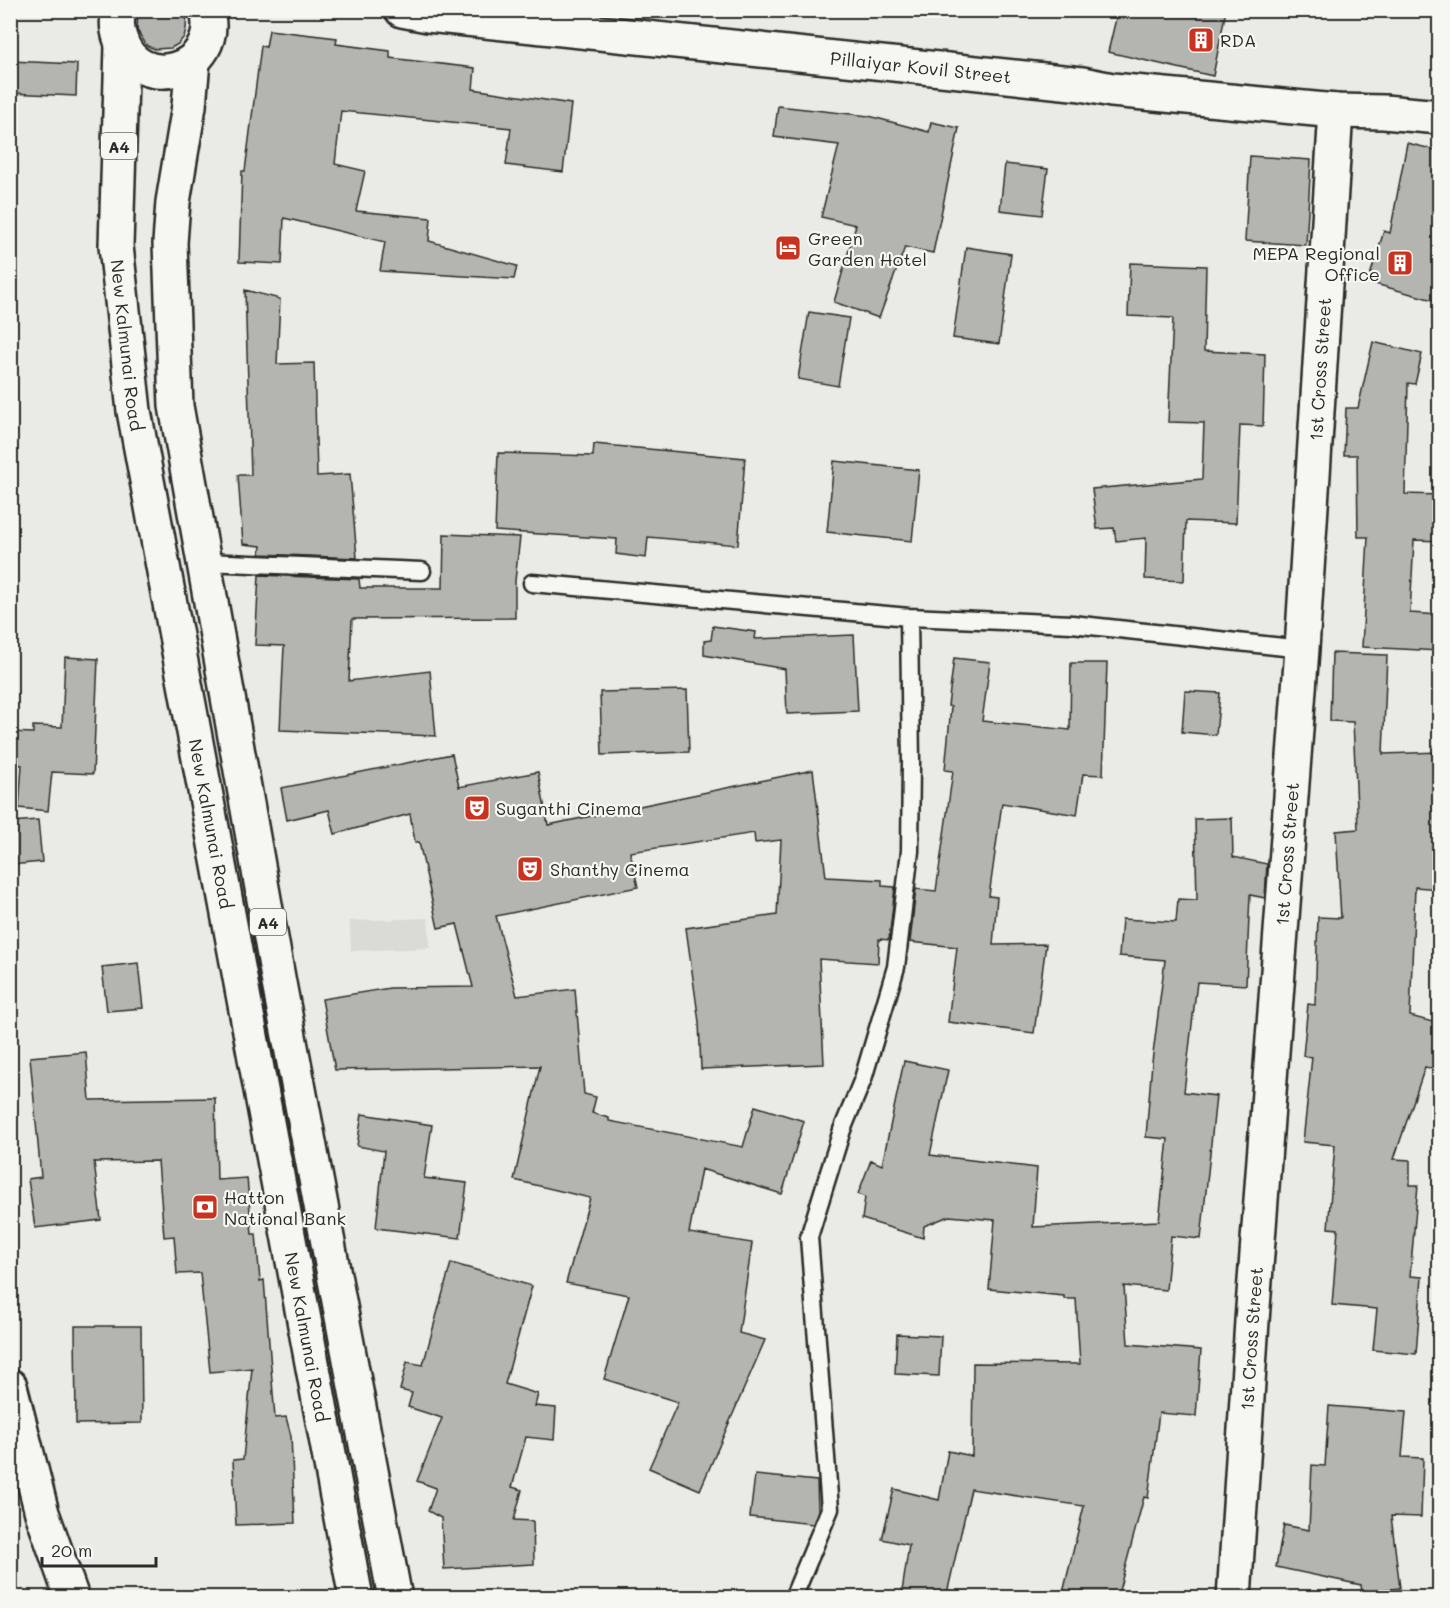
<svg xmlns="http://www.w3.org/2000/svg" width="1450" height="1608" font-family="Mali,sans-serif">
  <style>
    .built { fill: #dadad6 }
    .building { fill: #b4b4b1; stroke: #2b2b2b; stroke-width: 1.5 }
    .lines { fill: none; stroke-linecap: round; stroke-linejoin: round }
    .lane-casing { stroke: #2b2b2b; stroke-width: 21 }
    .street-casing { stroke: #2b2b2b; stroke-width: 38 }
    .primary-casing { stroke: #2b2b2b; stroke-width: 38 }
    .highway-casing { stroke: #2b2b2b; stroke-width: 38 }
    .lane { stroke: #f6f6f2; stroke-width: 16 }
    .street { stroke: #f6f6f2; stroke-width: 33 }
    .primary { stroke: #f6f6f2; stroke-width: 33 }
    .highway { stroke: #f6f6f2; stroke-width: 33 }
    .labels { text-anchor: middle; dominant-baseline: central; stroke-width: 4.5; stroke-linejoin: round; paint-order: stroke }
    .shield { fill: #f6f6f2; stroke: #686867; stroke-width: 1.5 }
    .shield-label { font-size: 16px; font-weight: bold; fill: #2b2b2b }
    .poi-label { font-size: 18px; fill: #2b2b2b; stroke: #f6f6f2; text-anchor: start }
    .street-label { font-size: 18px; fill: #2b2b2b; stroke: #f6f6f2 }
  </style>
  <rect width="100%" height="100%" fill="#eaeae6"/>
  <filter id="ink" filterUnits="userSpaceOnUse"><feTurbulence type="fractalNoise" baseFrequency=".0167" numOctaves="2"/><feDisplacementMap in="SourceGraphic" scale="12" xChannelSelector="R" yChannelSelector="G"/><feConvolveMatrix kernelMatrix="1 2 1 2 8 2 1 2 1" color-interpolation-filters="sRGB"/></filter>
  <g filter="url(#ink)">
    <!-- built -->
    <path class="built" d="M428 918 430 948 351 951 350 921Z"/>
    <!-- building -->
    <path class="building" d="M138 10H187L186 29 184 37 178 44 171 48 155 49 147 46 137 30Z
      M1118 10H1226L1213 76 1108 52Z
      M269 30 337 38 336 44 390 51V58L475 68 473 89 571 104 563 172 506 165 511 128 341 111 335 164 365 171 356 211 431 218 429 241 517 266 514 279 380 271 385 242 284 218 282 264 239 262 242 171H245L261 46 266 47Z
      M10 61 77 64 76 96 10 93Z
      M778 106 869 116 929 132 931 122 959 128 933 253 905 247 879 318 834 302 856 225 821 217 839 145 774 137Z
      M1407 143 1440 151V302L1368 282 1384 231 1390 233Z
      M1250 156 1311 160 1306 245 1245 241Z
      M1005 164 1048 169 1042 215 1000 210Z
      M966 247 1011 254 999 344 953 338Z
      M1130 263 1206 266 1204 351 1265 354 1263 426 1240 425 1236 523 1186 521 1184 581 1145 579 1146 538 1116 541 1114 528 1097 529 1092 489 1202 479 1204 423 1168 422 1173 318 1128 316Z
      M245 290 280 299 277 364 314 363 317 476 350 474 357 558 260 554 261 546 243 544 238 475H251Z
      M809 312 849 318 838 386 798 379Z
      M1373 342 1422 354 1415 384 1408 383 1405 494 1440 495V541L1414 540 1410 613 1440 615V651L1362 647 1368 537H1358L1357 455H1344L1346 408H1358Z
      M594 444 745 458 738 545 648 537 646 558 616 554 617 539 495 531 498 453 593 456Z
      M834 461 919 470 912 541 827 532Z
      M444 534 520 537 515 581V618L352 619 349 681 430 671 436 736 280 730 284 646 255 645 259 575 359 579 360 588H443Z
      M713 626 756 632 755 639 854 635 858 711 787 714 785 669 704 655V641L711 640Z
      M1332 653 1387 655 1383 754 1440 752V889L1415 887 1410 1016 1440 1024V1071L1425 1067 1394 1159 1410 1160V1185H1418L1410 1276 1422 1277 1416 1354 1373 1350 1377 1309 1332 1305 1338 1229 1328 1228 1335 1145 1303 1142 1312 1057 1303 1056 1308 1004 1315 1005 1318 917 1341 918 1336 831 1358 829 1353 722 1330 721Z
      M65 657 98 659 93 774 52 772 48 811 19 808 22 765 10 764V732L33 733V726L62 727Z
      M954 658 990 662 982 721 1070 730 1071 663H1107L1103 775 1083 774 1077 815 1002 803 989 896 997 897 993 945 1046 944 1034 1033 948 1022 957 947 910 942 916 889 936 891 953 771 945 770 951 707 948 706Z
      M687 690 689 752 602 755 600 692Z
      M1185 691 1220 693 1216 735 1182 732Z
      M452 754 459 787 538 772 548 825 813 770 826 877 882 880V886L895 887 889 940 879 939 878 963 819 959 824 1064 701 1069 699 1022 686 928 777 915 781 840 755 843 754 833 630 852 638 887 496 916 517 996 575 989 584 1094 596 1097 592 1113 609 1118V1121L743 1147 755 1106 804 1121 782 1194 701 1169 689 1233 752 1243 739 1333 765 1340 700 1490 649 1468 678 1402 604 1379 629 1295 566 1283 590 1198 514 1180 540 1066 335 1070 322 999 390 988 473 987 457 924 438 928 419 842H415L410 814 335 834 329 810 287 820 281 788Z
      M1232 818 1233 857 1267 864 1265 898 1250 895 1246 985 1197 982 1184 1092 1216 1096 1201 1239 1171 1236 1166 1290 1124 1286 1128 1344 1201 1350 1196 1416 1159 1413 1148 1498 1144 1497 1117 1598H1081L1063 1593 1084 1506 971 1489 946 1598H901L909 1545 882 1539 894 1489 939 1500 948 1451 972 1456 973 1363 1080 1364 1076 1299H1064V1296L989 1289 995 1220 949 1216 924 1226 923 1238 862 1219 865 1197 858 1194 871 1160 882 1165 904 1061 948 1070 930 1155 1037 1168 1033 1227 1159 1221 1168 1139 1146 1137 1152 1062 1165 960 1119 956 1122 919 1176 922 1178 899 1197 900 1195 819Z
      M38 820 42 862 10 865V822Z
      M138 963 143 1008 107 1011 102 967Z
      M86 1052 90 1100 215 1098 217 1180 247 1178 252 1234H256L260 1281 264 1280 275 1418 286 1417 291 1436 295 1523 236 1525 233 1460 243 1459 252 1368 210 1372 200 1273 177 1274 174 1236 164 1237 158 1161 94 1162 101 1220 35 1228 28 1179 41 1177 30 1057Z
      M362 1114 432 1125 424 1178 467 1183 460 1238 376 1228 384 1151 357 1146Z
      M451 1263 532 1286 505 1384 538 1394 535 1406 556 1408 554 1440 526 1437 512 1487 522 1490 514 1520 533 1521 534 1564 444 1569 441 1518 428 1511 436 1488 417 1481 442 1418 408 1407 412 1393 400 1390 407 1362 423 1365Z
      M75 1326H141L142 1423 76 1424Z
      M897 1334 941 1336 939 1376 895 1374Z
      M1329 1406 1406 1412 1402 1457 1423 1458 1421 1517 1391 1516 1400 1588 1362 1592 1361 1585 1276 1567 1284 1525 1309 1530 1312 1465 1325 1466Z
      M755 1475 817 1481 818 1510 813 1524 750 1517Z"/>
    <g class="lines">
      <defs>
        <path id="lane" d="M205 562 422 571
          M532 583 909 617 1072 624 1302 649
          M793 1598 830 1509 809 1237 842 1130 863 1079 896 967 910 851 911 763 909 617"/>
        <g id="street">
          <path id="s1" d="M402 10 428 15 1082 84 1112 90 1336 111 1384 112 1440 117"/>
          <path id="s2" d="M1234 1598 1252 1321 1302 649 1336 111"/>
        </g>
        <path id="primary" d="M10 1386 42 1513 72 1598"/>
        <g id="highway">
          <path d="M120 10C116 19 117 29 120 38 137 96 223 72 207 10"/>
          <path id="s3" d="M122 46 116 246 134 411 356 1598"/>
          <path d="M193 61 189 106 173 202 170 243 176 406 279 983 395 1598"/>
        </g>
      </defs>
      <!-- lane casing -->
      <use href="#lane" class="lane-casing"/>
      <!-- street casing -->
      <use href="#street" class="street-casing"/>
      <!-- primary casing -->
      <use href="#primary" class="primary-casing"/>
      <!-- highway casing -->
      <use href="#highway" class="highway-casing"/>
      <!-- lane -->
      <use href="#lane" class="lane"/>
      <!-- street -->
      <use href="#street" class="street"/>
      <!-- primary -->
      <use href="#primary" class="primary"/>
      <!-- highway -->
      <use href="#highway" class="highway"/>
    </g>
  </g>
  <!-- icons -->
  <defs>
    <symbol id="building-square" viewBox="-11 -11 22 22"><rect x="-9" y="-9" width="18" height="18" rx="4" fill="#c8321e" stroke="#f6f6f2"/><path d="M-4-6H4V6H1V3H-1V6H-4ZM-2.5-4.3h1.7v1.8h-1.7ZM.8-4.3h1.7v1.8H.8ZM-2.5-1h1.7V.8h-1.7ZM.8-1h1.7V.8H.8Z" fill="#fff"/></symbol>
    <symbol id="hotel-square" viewBox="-11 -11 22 22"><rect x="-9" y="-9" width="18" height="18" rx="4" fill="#c8321e" stroke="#f6f6f2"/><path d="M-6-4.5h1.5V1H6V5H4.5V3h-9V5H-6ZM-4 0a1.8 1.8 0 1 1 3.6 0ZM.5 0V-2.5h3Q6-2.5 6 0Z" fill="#fff"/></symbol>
    <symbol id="theatre-square" viewBox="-11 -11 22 22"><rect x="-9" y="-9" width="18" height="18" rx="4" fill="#c8321e" stroke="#f6f6f2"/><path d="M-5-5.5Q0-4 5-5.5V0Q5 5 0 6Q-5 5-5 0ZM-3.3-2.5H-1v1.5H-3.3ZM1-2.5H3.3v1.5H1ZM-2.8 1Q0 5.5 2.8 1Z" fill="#fff"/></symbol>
    <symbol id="bank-square" viewBox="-11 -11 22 22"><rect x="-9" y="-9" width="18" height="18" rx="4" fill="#c8321e" stroke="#f6f6f2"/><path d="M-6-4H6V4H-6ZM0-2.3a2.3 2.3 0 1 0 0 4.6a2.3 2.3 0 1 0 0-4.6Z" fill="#fff"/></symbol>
  </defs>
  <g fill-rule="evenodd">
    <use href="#building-square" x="1186" y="25" width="30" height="30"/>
    <use href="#hotel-square" x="773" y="233" width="30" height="30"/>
    <use href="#building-square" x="1385" y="248" width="30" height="30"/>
    <use href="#theatre-square" x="462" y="793" width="30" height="30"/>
    <use href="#theatre-square" x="515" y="854" width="30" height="30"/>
    <use href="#bank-square" x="190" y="1192" width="30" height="30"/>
  </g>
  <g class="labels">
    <!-- shield labels -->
    <g class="shield">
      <rect x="101" y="133" width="36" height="26" rx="4.5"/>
      <rect x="250" y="909" width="36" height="26" rx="4.5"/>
    </g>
    <g class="shield-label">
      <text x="119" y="146">A4</text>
      <text x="268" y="922">A4</text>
    </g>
    <!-- poi labels -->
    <g class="poi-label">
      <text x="1220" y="40">RDA</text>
      <text x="808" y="238">Green<tspan x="808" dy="21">Garden Hotel</tspan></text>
      <text x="1380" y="253" text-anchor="end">MEPA Regional<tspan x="1380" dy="21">Office</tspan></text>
      <text x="496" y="808">Suganthi Cinema</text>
      <text x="550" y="869">Shanthy Cinema</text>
      <text x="224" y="1197">Hatton<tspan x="224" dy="21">National Bank</tspan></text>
    </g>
    <!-- street labels -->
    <g class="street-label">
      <text stroke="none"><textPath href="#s1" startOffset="522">Pillaiyar Kovil Street</textPath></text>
      <text stroke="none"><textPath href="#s3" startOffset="300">New Kalmunai Road</textPath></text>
      <text stroke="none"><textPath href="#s2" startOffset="1232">1st Cross Street</textPath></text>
      <text stroke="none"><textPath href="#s3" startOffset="786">New Kalmunai Road</textPath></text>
      <text stroke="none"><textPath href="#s2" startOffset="746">1st Cross Street</textPath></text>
      <text stroke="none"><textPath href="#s3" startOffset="1308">New Kalmunai Road</textPath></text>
      <text stroke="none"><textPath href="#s2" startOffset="260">1st Cross Street</textPath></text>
    </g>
  </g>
  <!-- margin -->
  <rect width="1450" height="1608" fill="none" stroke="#f6f6f2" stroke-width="36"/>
  <rect x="18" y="18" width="1414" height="1572" fill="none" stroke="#2b2b2b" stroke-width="2" filter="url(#ink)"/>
  <!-- scale -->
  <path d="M42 1557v9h114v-9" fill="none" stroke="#2b2b2b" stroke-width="3"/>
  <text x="51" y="1557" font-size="18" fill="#2b2b2b" stroke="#f6f6f2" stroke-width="4.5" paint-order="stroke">20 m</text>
</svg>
